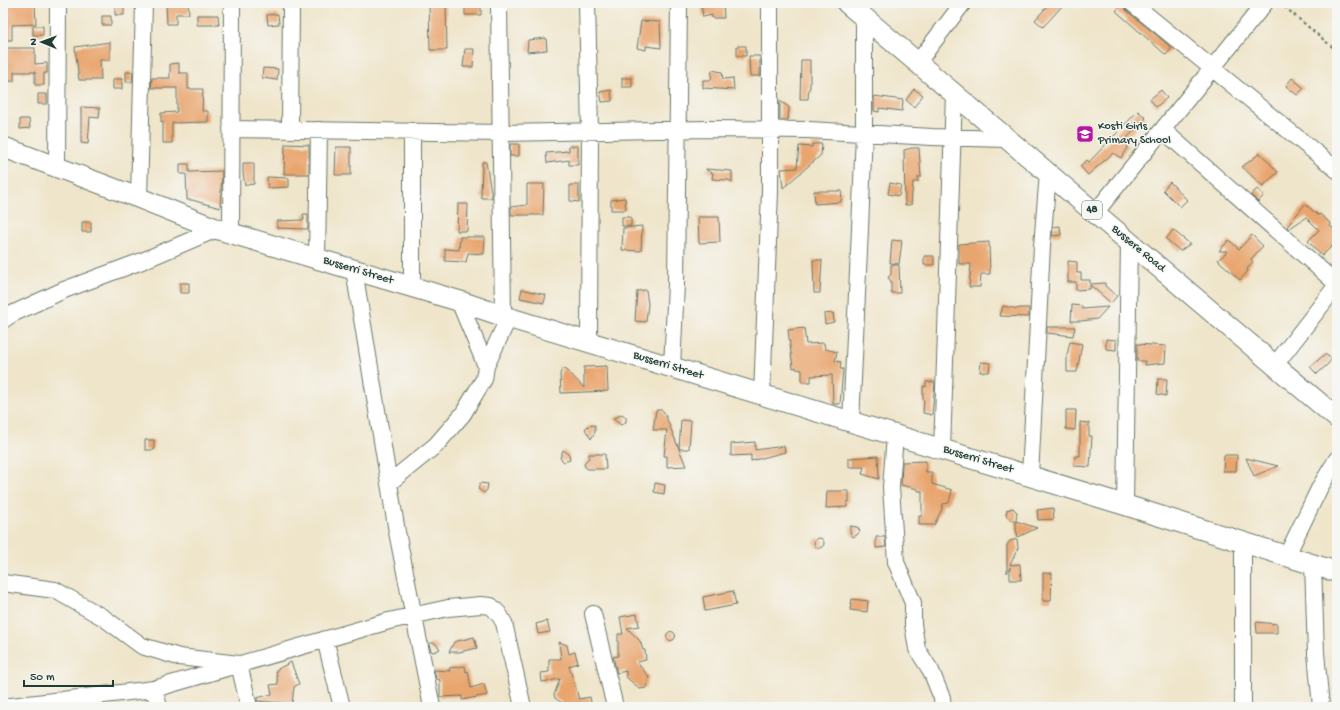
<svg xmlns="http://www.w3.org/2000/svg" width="1340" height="710" font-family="'Gochi Hand',sans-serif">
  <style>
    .building { fill: #e9a56e }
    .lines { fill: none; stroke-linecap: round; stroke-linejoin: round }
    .minor-casing { stroke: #687868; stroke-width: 18 }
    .major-casing { stroke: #687868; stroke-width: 22 }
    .path { stroke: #687868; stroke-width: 2; stroke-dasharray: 3 3; stroke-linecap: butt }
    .minor { stroke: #fff; stroke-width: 16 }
    .major { stroke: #fff; stroke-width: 20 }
    .labels { text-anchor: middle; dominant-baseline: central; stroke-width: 3; stroke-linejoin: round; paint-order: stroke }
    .shield { fill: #f6f6f2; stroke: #60746d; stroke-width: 1 }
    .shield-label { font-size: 11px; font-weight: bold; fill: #1f3d34 }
    .poi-label { font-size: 12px; fill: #1f3d34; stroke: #f6f6f2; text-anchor: start }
    .street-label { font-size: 12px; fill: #1f3d34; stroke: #f6f6f2 }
  </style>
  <rect width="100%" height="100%" fill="#f6f6f2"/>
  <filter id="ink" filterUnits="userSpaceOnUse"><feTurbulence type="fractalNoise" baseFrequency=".025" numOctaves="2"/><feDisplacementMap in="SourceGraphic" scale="8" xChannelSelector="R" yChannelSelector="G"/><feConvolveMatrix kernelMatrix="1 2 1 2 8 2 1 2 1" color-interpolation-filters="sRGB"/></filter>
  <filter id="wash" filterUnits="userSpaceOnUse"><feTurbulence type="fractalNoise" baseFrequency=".012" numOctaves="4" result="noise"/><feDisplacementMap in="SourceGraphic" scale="16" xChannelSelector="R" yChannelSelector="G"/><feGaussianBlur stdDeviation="0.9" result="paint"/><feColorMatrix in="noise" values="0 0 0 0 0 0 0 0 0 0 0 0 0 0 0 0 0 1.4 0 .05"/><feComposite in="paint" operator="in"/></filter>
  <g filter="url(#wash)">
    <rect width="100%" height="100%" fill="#efe5ca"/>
    <g id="blocks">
      <!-- building -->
      <path class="building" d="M3 3H35L36 24 12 25V40H3Z
        M166 3H188L189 14H176V24H167Z
        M429 3H446L447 50H430Z
        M465 3H481V15H465Z
        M701 3H723L724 18H712V15L703 17Z
        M1050 3H1065L1043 27 1035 20Z
        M1122 4 1126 10 1172 48 1166 55 1116 11Z
        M115 5H124V15H115Z
        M278 14 279 24 268 25 267 15Z
        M197 15H218L219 25H197Z
        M102 16H111V25H102Z
        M641 21 660 22 661 48 646 46V50L637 48Z
        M33 26H43V35H33Z
        M546 38 547 50 527 52 528 40Z
        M110 42V60H100L101 80H79L75 47Z
        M737 46H746V56H737Z
        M3 48H35V64L47 63V73H44V85H35V72H14V81H5Z
        M465 49H474L473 67H463Z
        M749 56H760V76H750Z
        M801 60H810V88H809L808 99H800Z
        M179 63V73H188V89H203L202 111H208V122L172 123V143H163V122H161V113L177 112V88H151L152 78H170V64Z
        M263 68 278 69 277 80 262 78Z
        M712 70 722 72 723 79 733 78 734 90 703 88V80H711Z
        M126 72H133L132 82H126Z
        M622 78H632V87H622Z
        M1292 78 1304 88 1297 95 1286 86Z
        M113 79H122V89H113Z
        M914 89 923 95 914 107 906 100Z
        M611 90 612 101 602 102 600 92Z
        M1161 90 1167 98 1156 107 1150 99Z
        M38 94H47V104H38Z
        M874 96 903 100 902 111 879 108V112L874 111Z
        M780 101 789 107 788 120H780Z
        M81 107 100 108 99 118 90 117 88 144 81 143Z
        M1138 111 1146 118 1123 142 1128 146 1121 158 1113 153 1088 175 1080 166 1087 160 1089 162Z
        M20 119H29L30 128 20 129Z
        M285 144 309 145V174H284Z
        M510 144H519V156H510Z
        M812 144H822L821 155 783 188 781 169 797 168 799 146 812 147Z
        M569 146H578V165H569V160L547 163 546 153 569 151Z
        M336 147H351V175H335Z
        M912 148H919L921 177H918V182H913L911 205H905L904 150Z
        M1260 153 1278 172 1263 186 1242 167Z
        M482 162H486L492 198H481Z
        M243 163H254V184L245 185 243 173Z
        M180 164H189V172L222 171 220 208 192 200H187L186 174H180Z
        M706 169 732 171V182L728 180 712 179 713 173 706 170Z
        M267 177 289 178V187L268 188Z
        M1170 182 1187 200 1180 207 1163 190Z
        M890 183 901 185 899 196 888 194Z
        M527 184H544L543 215H511V207L527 205Z
        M570 185H579V202L570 201Z
        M1257 189 1264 195 1258 202 1251 195Z
        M814 191H842L841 202 815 204Z
        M625 198 626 210H611V200Z
        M458 204H468L467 231H457Z
        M1305 204 1318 215 1320 214 1331 224 1330 226 1337 231V241L1322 256 1308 241 1319 230 1306 217 1289 229 1287 227Z
        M303 214H308V229L277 228V221L304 220Z
        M622 217H631V226H622Z
        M698 217H719L720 242 699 243Z
        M82 222H91V232H82Z
        M642 226 641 251 622 250 623 228Z
        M1060 226 1061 235 1052 236 1053 227Z
        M1173 230 1190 244 1180 251 1166 239Z
        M1252 235 1263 246 1251 259 1253 262 1247 269 1248 271 1240 280 1218 260 1228 251H1219L1229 240 1239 249Z
        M460 237H485L484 254 468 253 466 262 445 261V249L459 250Z
        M892 240 902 241 899 264 890 263Z
        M989 242 990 274H981L980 287H969L971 264H959V244Z
        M924 256H934V265H924Z
        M813 260H822L820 293H814Z
        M1068 261 1077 262V273H1081V280H1090V284L1105 283V286L1117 296 1111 303 1090 285V289L1076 290V282H1068Z
        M891 265H899L900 293H891V281L888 278 891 274Z
        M180 283H189V293H180Z
        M522 289 546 295 544 303 520 298Z
        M646 290 648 304 646 322 635 321 637 291Z
        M1072 305 1082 306V309L1108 307 1097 319 1081 321H1071Z
        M1003 306 1019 309V308H1029V317L1000 316Z
        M833 313 834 322 825 324 824 314Z
        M1047 327H1075L1073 336 1047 333Z
        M804 328 806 344 824 343 825 349 837 352 835 361 841 362 840 369H843L840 404H833L832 375 811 376V382H802V370L796 369V367L793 368 788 330Z
        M1106 339 1116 340V350L1106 349Z
        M1070 342 1082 344 1077 372H1067V355Z
        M1137 344 1166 346 1165 363 1145 365V361H1137Z
        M1325 354 1332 359 1327 365 1317 374 1310 367Z
        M981 362 990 363 989 372H980Z
        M607 366 608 391 561 393 560 374 563 368 568 371 584 388V367Z
        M1158 379H1167L1166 396 1157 394Z
        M926 382H935L932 415 923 413 924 400H923V386L926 387Z
        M656 410H662L664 412 679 449 681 420 691 421 689 449H679L686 466 667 467V456H664L667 430H653Z
        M1066 410H1076L1075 430 1066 429Z
        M622 414 626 417V422L621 425 613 419Z
        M1080 422 1089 423V436H1092L1090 467 1074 466 1075 456H1080Z
        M595 425V432L591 439 585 429 588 426Z
        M145 440H154V450H145Z
        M755 442V450L784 446 785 452 751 461V455L731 456V444Z
        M563 450 569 454 570 460 564 462 560 458Z
        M589 454H605L606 469H588L585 467 584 463 589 458Z
        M1224 455H1237L1236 471H1223Z
        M878 456 879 479 862 474 864 467H849V458Z
        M1246 458 1278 466 1254 476Z
        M926 461V472H932V484L952 490 949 503 943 504 941 511 934 525H919V516H922V491H918V489L901 485 902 462Z
        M480 483 488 484 487 490 484 493 478 489Z
        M655 483 665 485 664 494 654 492Z
        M827 491H849V502H847V507L826 508Z
        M1013 508 1017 512 1016 521 1037 528 1018 537 1016 529V522L1009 519 1006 515 1007 510Z
        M1053 508 1054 519 1038 520 1037 510Z
        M850 526 857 527 860 531 857 535 853 537 850 532Z
        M876 537H885L886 547 876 548Z
        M814 543a5 5 0 1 1 10 0a5 5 0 1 1-10 0Z
        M1017 539 1018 548 1010 565 1020 564 1021 580H1010V567L1007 573V545L1010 541Z
        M1043 573H1052L1051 601H1043Z
        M733 591 736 605 705 611 703 597Z
        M852 599 868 601 867 612 850 610Z
        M637 614 639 626 627 628 640 641 643 650H645L646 660 637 662 649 677 646 688 640 689 626 677V671L617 673 613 657 618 656V634H623L620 617Z
        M547 621 550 632 538 634 536 624Z
        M1256 622 1277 624V633H1257Z
        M666.5 636a4.5 4.5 0 1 1 9 0a4.5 4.5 0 1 1-9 0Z
        M474 637 477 648 459 652H449L454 642Z
        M559 642 567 645 569 654 575 652 578 663 569 666 579 699 590 697 592 707H562V703L555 698 554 695 560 679 542 682 541 673 549 672V659H561Z
        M431 643H435L440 649 434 652 431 651 429 644Z
        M291 662 299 684 294 687 292 704 257 701V698L272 694 270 685 278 684 276 670Z
        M465 666 466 672 468 671 471 688 484 684 487 695 462 700V696L440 697V680L436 679 434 670 450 671 449 668Z"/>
    </g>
  </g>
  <g filter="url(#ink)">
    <use href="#blocks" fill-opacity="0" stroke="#687868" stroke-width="1"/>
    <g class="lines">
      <defs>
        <path id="minor" d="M499 3 503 316
          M587 3 590 131 589 342
          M1132 3 1337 170
          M918 62 963 3
          M231 129 502 133 707 129 809 130 932 137 1008 139
          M290 129 291 3
          M1163 130 1337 284
          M412 131V288
          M57 167 58 3
          M139 198 144 3
          M1095 213 1265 3
          M231 232 232 3
          M317 259 319 130
          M354 270 397 532 432 707
          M459 301 486 366
          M3 320 12 314 64 290 142 261 217 229
          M1275 365 1337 285
          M672 367 676 284 679 3
          M762 395 770 191V3
          M851 422 860 229 864 133V16
          M895 435 891 487 896 562 913 603V624L917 649 931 671 942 698 943 707
          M942 450 954 94
          M1030 476 1042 246 1048 173
          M389 483 436 445 463 414 484 379 486 366 509 317
          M1125 505 1129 242
          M1287 555 1320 487 1337 459
          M1313 564 1316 653 1321 707
          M3 583 55 590 104 618 142 646 179 657 239 664 249 707
          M593 614 615 707
          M325 639 342 707
          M154 689 159 707
          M3 707 154 689 389 621 448 608 481 605 491 606 499 614 504 623 523 707
          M1243 707V542"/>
        <path id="major" d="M847 3 1337 418
          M3 147 139 198 217 229 459 301 503 316 1125 505 1337 572"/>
      </defs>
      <!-- minor casing -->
      <use href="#minor" class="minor-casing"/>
      <!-- major casing -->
      <use href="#major" class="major-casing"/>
      <!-- path -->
      <path class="path" d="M1280 3 1337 51"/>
      <!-- minor -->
      <use href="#minor" class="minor"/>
      <!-- major -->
      <use href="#major" class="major"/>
    </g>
  </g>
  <!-- icons -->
  <defs>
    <symbol id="school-square" viewBox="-11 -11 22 22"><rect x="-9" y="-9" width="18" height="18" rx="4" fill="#b5179e" stroke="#f6f6f2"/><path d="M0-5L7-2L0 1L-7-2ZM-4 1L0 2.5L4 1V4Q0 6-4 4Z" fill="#fff"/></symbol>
  </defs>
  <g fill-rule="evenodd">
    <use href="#school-square" x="1075" y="124" width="20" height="20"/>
  </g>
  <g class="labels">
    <!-- shield labels -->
    <rect class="shield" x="1082" y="201" width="20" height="18" rx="3"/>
    <g class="shield-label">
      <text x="1092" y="210">48</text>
    </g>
    <!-- poi labels -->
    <g class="poi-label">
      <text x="1098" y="127">Kosti Girls<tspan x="1098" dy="14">Primary School</tspan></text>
    </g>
    <!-- street labels -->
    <g class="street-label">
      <text transform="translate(1138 249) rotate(40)">Bussere Road</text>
      <text transform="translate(358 271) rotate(17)">Busserri Street</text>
      <text transform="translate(668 366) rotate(17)">Busserri Street</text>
      <text transform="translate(978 460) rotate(17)">Busserri Street</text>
    </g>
  </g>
  <!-- margin -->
  <rect width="1340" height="710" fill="none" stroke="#f6f6f2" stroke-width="16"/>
  <!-- north arrow -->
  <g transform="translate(42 42) rotate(271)" stroke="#f6f6f2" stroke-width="3" paint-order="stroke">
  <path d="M0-3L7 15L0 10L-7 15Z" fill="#1f3d34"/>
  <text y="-6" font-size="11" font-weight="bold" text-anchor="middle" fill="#1f3d34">N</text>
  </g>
  <!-- scale -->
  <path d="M24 680v6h89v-6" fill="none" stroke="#1f3d34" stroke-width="2"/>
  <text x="30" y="680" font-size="12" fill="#1f3d34" stroke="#f6f6f2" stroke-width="3" paint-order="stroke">50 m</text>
</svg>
